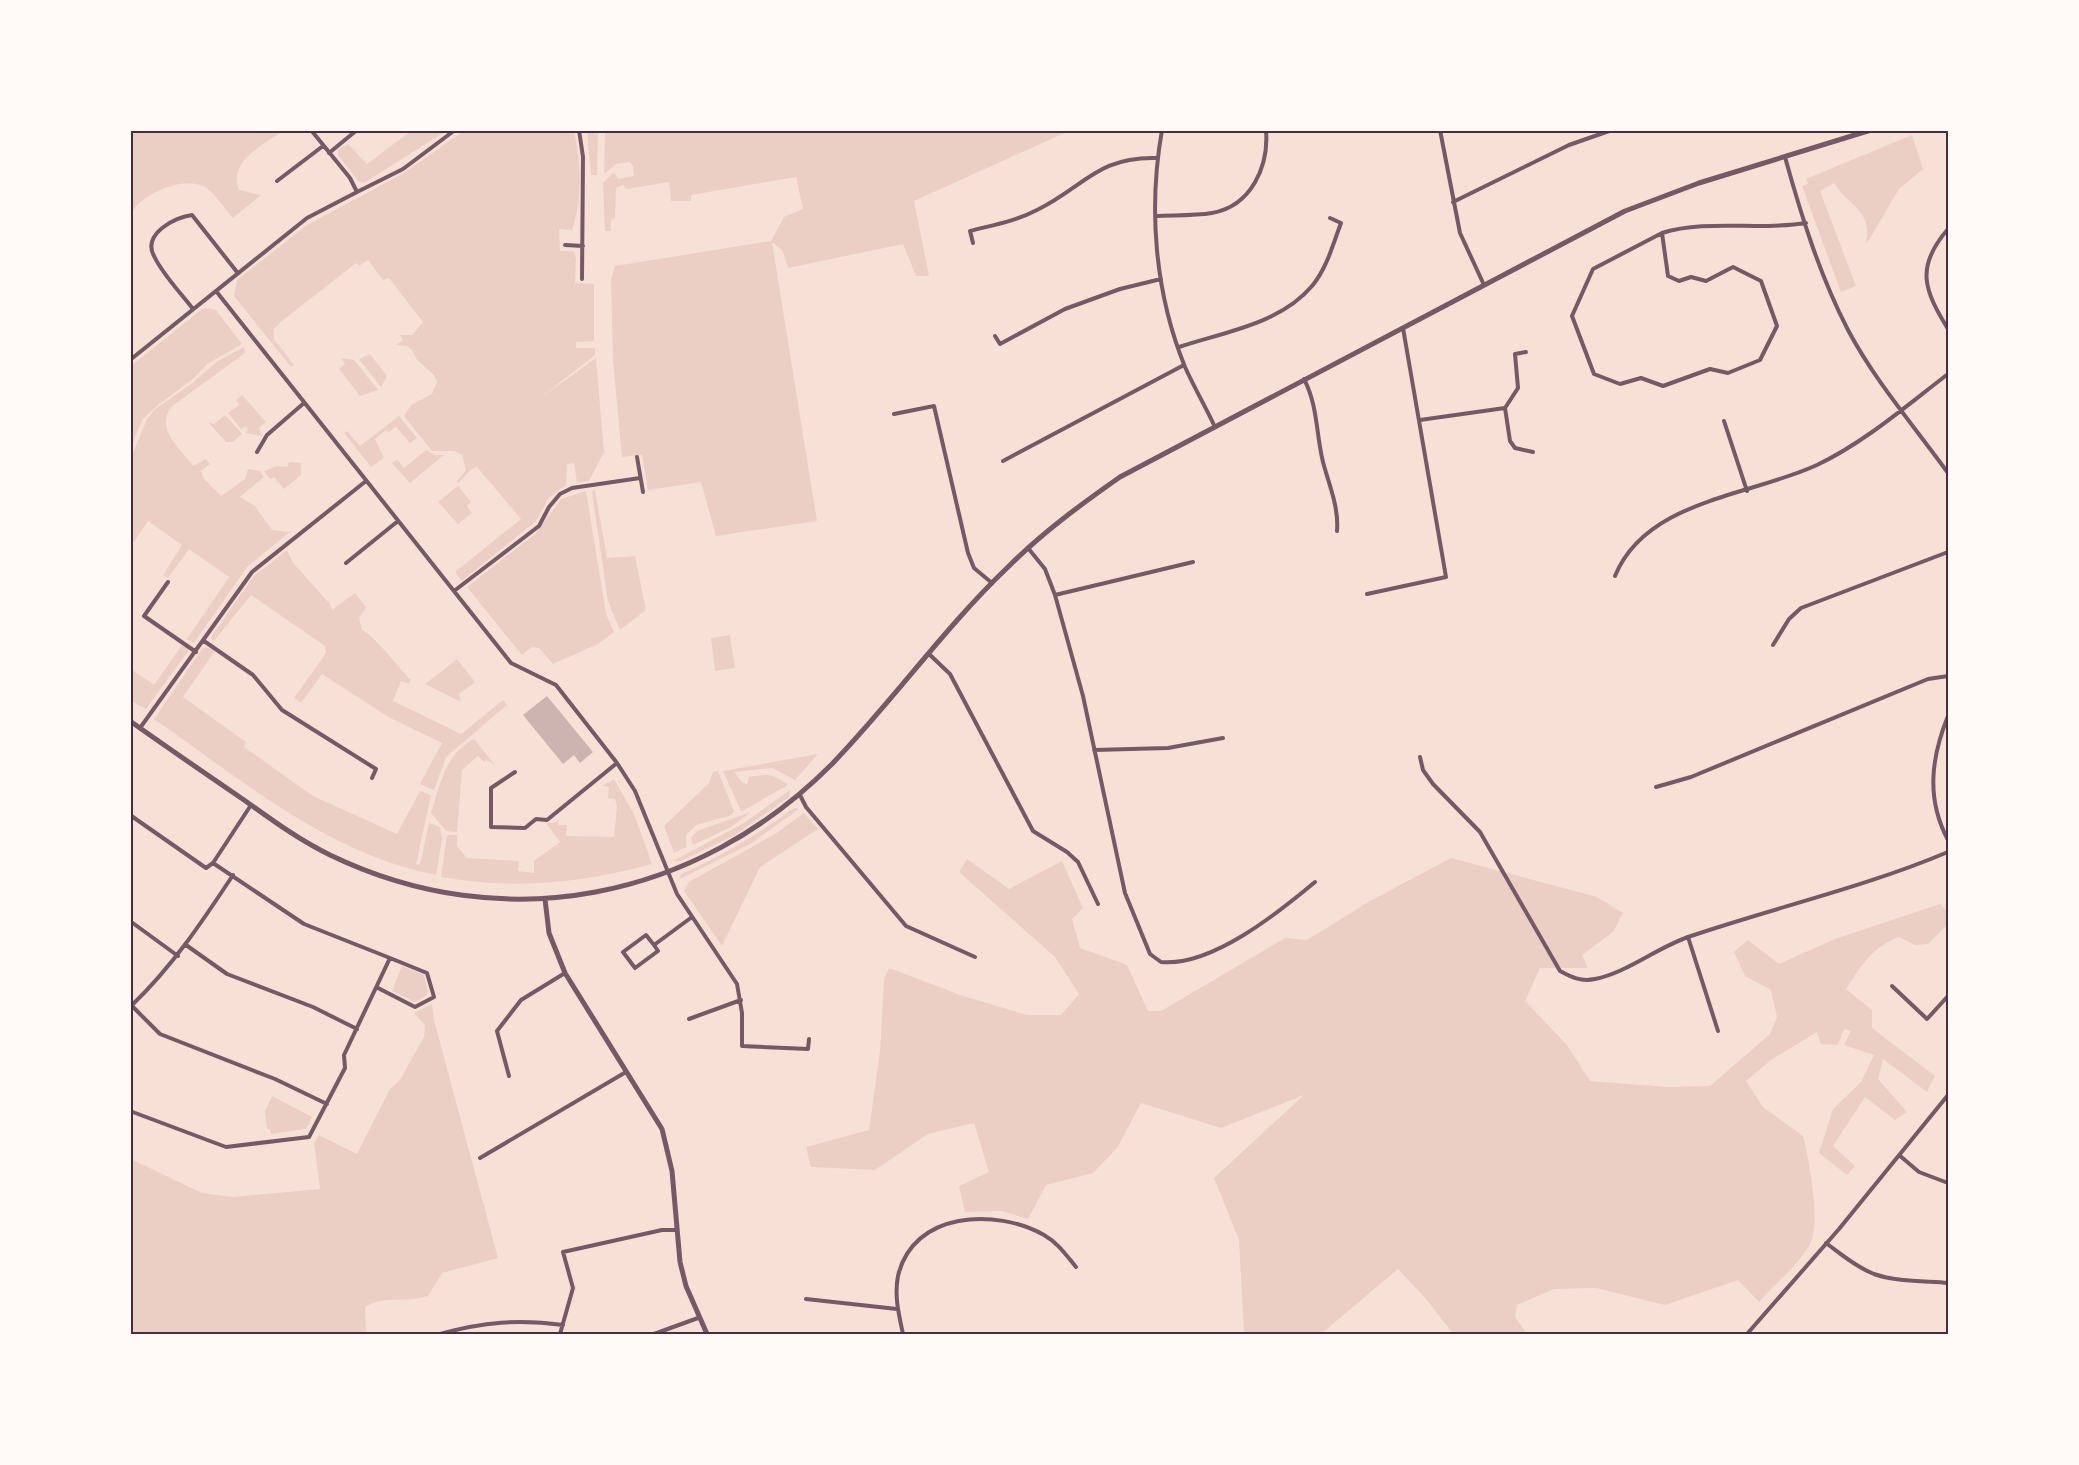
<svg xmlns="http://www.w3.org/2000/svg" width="2079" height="1465" font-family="Jost,sans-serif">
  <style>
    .green { fill: #ebcfc5 }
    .building { fill: #ccb4b1 }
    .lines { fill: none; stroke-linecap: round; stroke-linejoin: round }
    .minor { stroke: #755966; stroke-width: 4 }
    .tertiary { stroke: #755966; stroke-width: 5 }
    .neatline { fill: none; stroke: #4a2c40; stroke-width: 2 }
  </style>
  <rect width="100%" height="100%" fill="#f7e1d7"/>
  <!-- green -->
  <path class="green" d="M131 130H283V131C262 146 228 161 239 190L261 195 233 218C225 210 215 193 205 187 182 175 143 194 131 213Z
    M465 130 574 131C581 163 583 198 572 230L559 229 560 251H574L576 259 575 283 594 284V341L576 342V348H595V355L539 399 596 358 604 452 589 481 577 483 574 463 567 464 566 485 549 498 536 521 462 581 455 572 521 519 477 467 470 470 459 483 457 481 466 470 462 455 454 451H432L404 416 411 405 432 394 437 382 434 375 417 360 412 350 407 346 396 345 403 340 400 335H412L423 322 389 278 383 280 368 260 359 266 356 263 282 321 274 329V339L294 365 291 367 234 296 237 280 307 225 404 173Z
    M411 131H446L364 183 358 181 338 155V149L348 144 367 164Z
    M587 131H598L597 175H591Z
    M605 131H1069L914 201 929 276H916L903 244 788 268 782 250 772 242 817 521 716 536 701 482 648 490 642 455 622 457 613 361 611 280 615 266 771 241 784 217 803 209 796 177 691 195V201H671L669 182 627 189 623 185 616 188 615 218 611 220V231H605L603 183 614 172 618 179 634 176 633 166 630 162 616 164 604 174Z
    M1912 135 1923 169 1899 189 1866 245C1872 207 1850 209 1834 183L1820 191 1856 286 1841 292 1802 186 1808 184 1806 179Z
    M209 308 216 310 242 344 207 364 194 378 158 405 142 420 131 447V366L202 309Z
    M244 347 245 353 171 407C155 430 180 447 193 466L206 459 210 464 201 471 204 479 221 496 245 479 248 469 260 471 264 477 240 497 255 506 272 530 290 532 247 567 194 643 187 639 229 577 189 549 168 578 163 575 182 545 148 521 131 546V458L147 419 154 410 191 384 218 361Z
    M370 354 387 376 381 387 359 359Z
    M341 358 354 360 378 390 360 396 339 369 345 364Z
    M242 395 266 422 259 428 262 436 245 433 248 430 246 426 241 429 228 413 239 405 236 400Z
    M225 415 242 434 233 442H226L208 422 214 424Z
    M399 416 417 438 410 443 396 427 388 432 386 430 375 439 384 458 371 467 344 433 347 431 360 446Z
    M426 450 435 455H444L410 483 392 463 397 459 404 468Z
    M289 462 301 463V475L284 489 274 477 270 479 264 471 277 466 287 467Z
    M458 486 471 502 467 506 472 513 458 524 438 502Z
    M595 490 607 558 635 556 646 610 620 630 608 601 593 500 592 491Z
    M586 491 606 614 614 632 598 644 553 664 539 648 532 647 522 655 467 587 535 534 561 499Z
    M287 550 293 563 330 604 332 610 355 593 366 607 359 618 362 630C375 635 397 667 411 680L409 684 401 681 393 701 461 734 503 700 507 705 446 757 434 790 420 784 442 743 390 718 322 674 301 703 294 698 326 653 325 646 251 595 213 642 211 637 253 577Z
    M730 635 735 668 715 671 711 638Z
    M182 645 189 650 146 709 131 701V669L154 685Z
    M206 647 215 651 183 697 246 742 244 747 313 796 397 834 420 791 431 795 416 864 419 865 421 861 429 823 440 827 442 839 436 875C328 854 242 780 154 719L202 649Z
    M457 659 475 682 459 694 461 702 425 684Z
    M474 739 495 765 486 760 484 762 478 756 462 770 457 832 446 831 431 813C440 784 446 753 474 739Z
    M818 754 795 780 772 768 734 772 743 783 747 784 749 777C767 774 774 773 788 785L744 810 741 811 723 771Z
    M718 771 734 811 732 815 696 825 686 835V847L674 853 664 826 709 783 713 772Z
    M614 779 634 814 652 864C582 883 514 890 441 877L447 835H457V846L467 858 519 861 518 871 534 873V861L560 842 546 823H553L559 820 558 825H567L566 836 614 837 617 806 615 799 608 798 609 787 602 786Z
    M790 790 789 797 735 835 681 861H673L744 823Z
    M794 808 799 809 750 844 680 879 681 874C722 856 758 834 794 808Z
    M751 812 731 827 693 845 691 838 697 831Z
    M804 813 818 829 760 867 722 946 684 891 689 882 775 834Z
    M1451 858 1597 897 1623 913 1613 932 1582 955 1588 968H1540L1525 1001 1567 1045 1590 1081 1669 1087 1710 1086 1770 1034 1777 1017 1771 990 1745 976 1734 952 1748 940 1779 964 1835 939 1940 904 1948 912V924L1928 944 1915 945 1899 937C1873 946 1861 966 1846 989L1872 1010V1028L1935 1076 1927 1092 1883 1059 1878 1079 1907 1112 1895 1120 1865 1097 1833 1146 1855 1166 1847 1175 1819 1153 1833 1109 1861 1082 1874 1055 1844 1045 1851 1031 1844 1029 1838 1045 1821 1044 1817 1032 1771 1060 1746 1081 1763 1107 1803 1136C1809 1161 1822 1225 1809 1246 1796 1267 1775 1284 1759 1302L1738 1280 1665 1305 1596 1288 1554 1289 1517 1305 1515 1317 1527 1334H1453L1427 1300 1398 1269 1321 1334H1244L1239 1240 1214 1178 1304 1095 1221 1128 1141 1103 1117 1148 1093 1173 1046 1185 1028 1219 1002 1211 965 1212 959 1186 989 1172 974 1123 928 1134 875 1170 811 1167 806 1147 869 1130 880 1051 884 980 889 968 963 996 1027 1015H1061L1079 994 1055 957 959 872 967 859 1009 889 1062 861 1083 908 1072 919 1080 948 1127 965 1148 1011H1161L1285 938 1307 940 1370 901Z
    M402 966 424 975 428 992 426 996 415 1002 392 991Z
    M432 1004 434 1020 498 1258 442 1273 428 1296C403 1304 387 1294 365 1307L366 1334H131V1159L202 1193 232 1197 320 1189 314 1143 319 1135 357 1154 390 1089 400 1080 424 1037 425 1025 414 1013Z
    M272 1096 312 1117 306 1129 271 1134 270 1129H267L265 1112Z"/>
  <!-- building -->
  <path class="building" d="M547 696 593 752 580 763 574 755 563 764 523 715Z"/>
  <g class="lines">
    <!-- minor -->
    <path class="minor" d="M579 130 583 157 582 279
      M1162 130C1148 209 1155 293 1185 367 1194 387 1205 406 1214 425
      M1440 130 1460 233 1484 285
      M329 153 357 130
      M1785 157C1801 215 1820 276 1848 330 1875 381 1914 426 1948 473
      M277 181 323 146
      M357 192 403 169 455 130
      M1453 202 1569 145 1612 130
      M1155 216C1173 215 1193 216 1212 213 1251 206 1269 167 1266 130
      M1948 229C1915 267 1924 290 1948 329
      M1662 233 1668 276 1679 281 1691 277 1706 281 1733 267 1761 281 1777 326 1760 360 1728 373 1710 369 1663 386 1641 378 1620 384 1594 374 1572 316 1593 269 1662 233C1707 219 1759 231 1806 223
      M973 243 970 231C993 225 1016 221 1037 210 1084 187 1098 156 1157 158
      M565 245 583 246
      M216 291 511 663 556 685 617 763 635 791 677 894 737 984 742 1013V1046L808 1049 809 1039
      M193 309C180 292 163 275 154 256 142 234 175 217 192 215L237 272
      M995 336 1000 344 1065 309 1120 289 1161 279
      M1179 347C1224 332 1280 324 1312 286 1327 268 1333 244 1341 223L1330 218
      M130 360 307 218 357 192 350 178 311 130
      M1304 379C1318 406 1316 434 1323 462 1329 485 1339 507 1337 531
      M1505 408 1510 441 1515 448 1533 452
      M894 414 934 406 968 553 974 568 992 583
      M1420 420 1505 408 1518 388 1515 354 1526 352
      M1724 421 1747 491
      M257 452 267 435 304 403
      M637 457 643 492
      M1003 461 1184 365
      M1028 548 1045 569 1055 595 1083 696 1125 893 1150 954 1161 962C1211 967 1278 913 1315 882
      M346 563 398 521
      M1615 576C1646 500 1750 496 1817 465 1865 442 1906 406 1948 374
      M168 582 144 616 196 652
      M454 591 539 526 549 507 560 494 572 488 640 478
      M1367 594 1446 577 1403 328
      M1055 595 1193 562
      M204 641 253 675 282 710 376 769 372 778
      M1773 645 1789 619 1801 608 1948 552
      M929 654 950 674 1033 831 1067 852 1078 862 1098 904
      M1948 716C1931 758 1926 799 1948 840
      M140 728 252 572 366 481
      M1094 750 1168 748 1223 738
      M1420 757 1423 770 1433 784 1480 832 1560 971C1571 977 1581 982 1595 979 1627 973 1659 946 1691 936 1777 907 1865 887 1948 852
      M515 772 491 788V827L525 828 536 819 547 820 617 763
      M1656 787 1691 777 1928 679 1948 676
      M800 795 806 807 906 926 975 957
      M130 815 206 868 213 863 304 924 390 958 344 1055 345 1068 309 1137 226 1147 130 1111
      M213 863 251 805
      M130 921 178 956
      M1688 937 1718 1031
      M186 945 227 974 313 1007 357 1029
      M654 945 658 951 635 968 623 952 646 935 654 945 692 917
      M1892 986 1927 1019 1948 996
      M378 988 415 1007 434 997 427 973 390 958
      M131 1006C172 967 202 922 233 875
      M132 1006 160 1034 275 1079 327 1104
      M689 1019 741 1000
      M509 1076 497 1031 521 1000 565 973
      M1899 1155 1919 1172 1948 1183
      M480 1158 626 1072
      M1826 1243C1841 1254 1856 1267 1874 1274 1897 1282 1924 1281 1948 1283
      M806 1299 897 1309
      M440 1334C483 1322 519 1319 563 1325
      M560 1334 573 1288 563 1252 662 1230H676
      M654 1334 698 1318
      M903 1334C899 1315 894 1296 898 1276 913 1211 996 1208 1044 1235 1058 1243 1066 1255 1076 1267
      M1383 1334H1392
      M1747 1334 1839 1229 1948 1095"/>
    <!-- tertiary -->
    <path class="tertiary" d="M130 721C168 748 206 774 244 800 272 820 299 840 330 855 504 939 697 900 832 764 893 701 944 628 1008 567 1042 533 1080 505 1120 477L1625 211 1699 183 1871 130
      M545 899 549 933 565 973 662 1129 672 1171 680 1262 686 1286 707 1334"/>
  </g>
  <!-- border -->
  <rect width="2079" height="1465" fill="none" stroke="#fffaf5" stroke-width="264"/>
  <rect x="132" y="132" width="1815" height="1201" class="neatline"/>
</svg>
